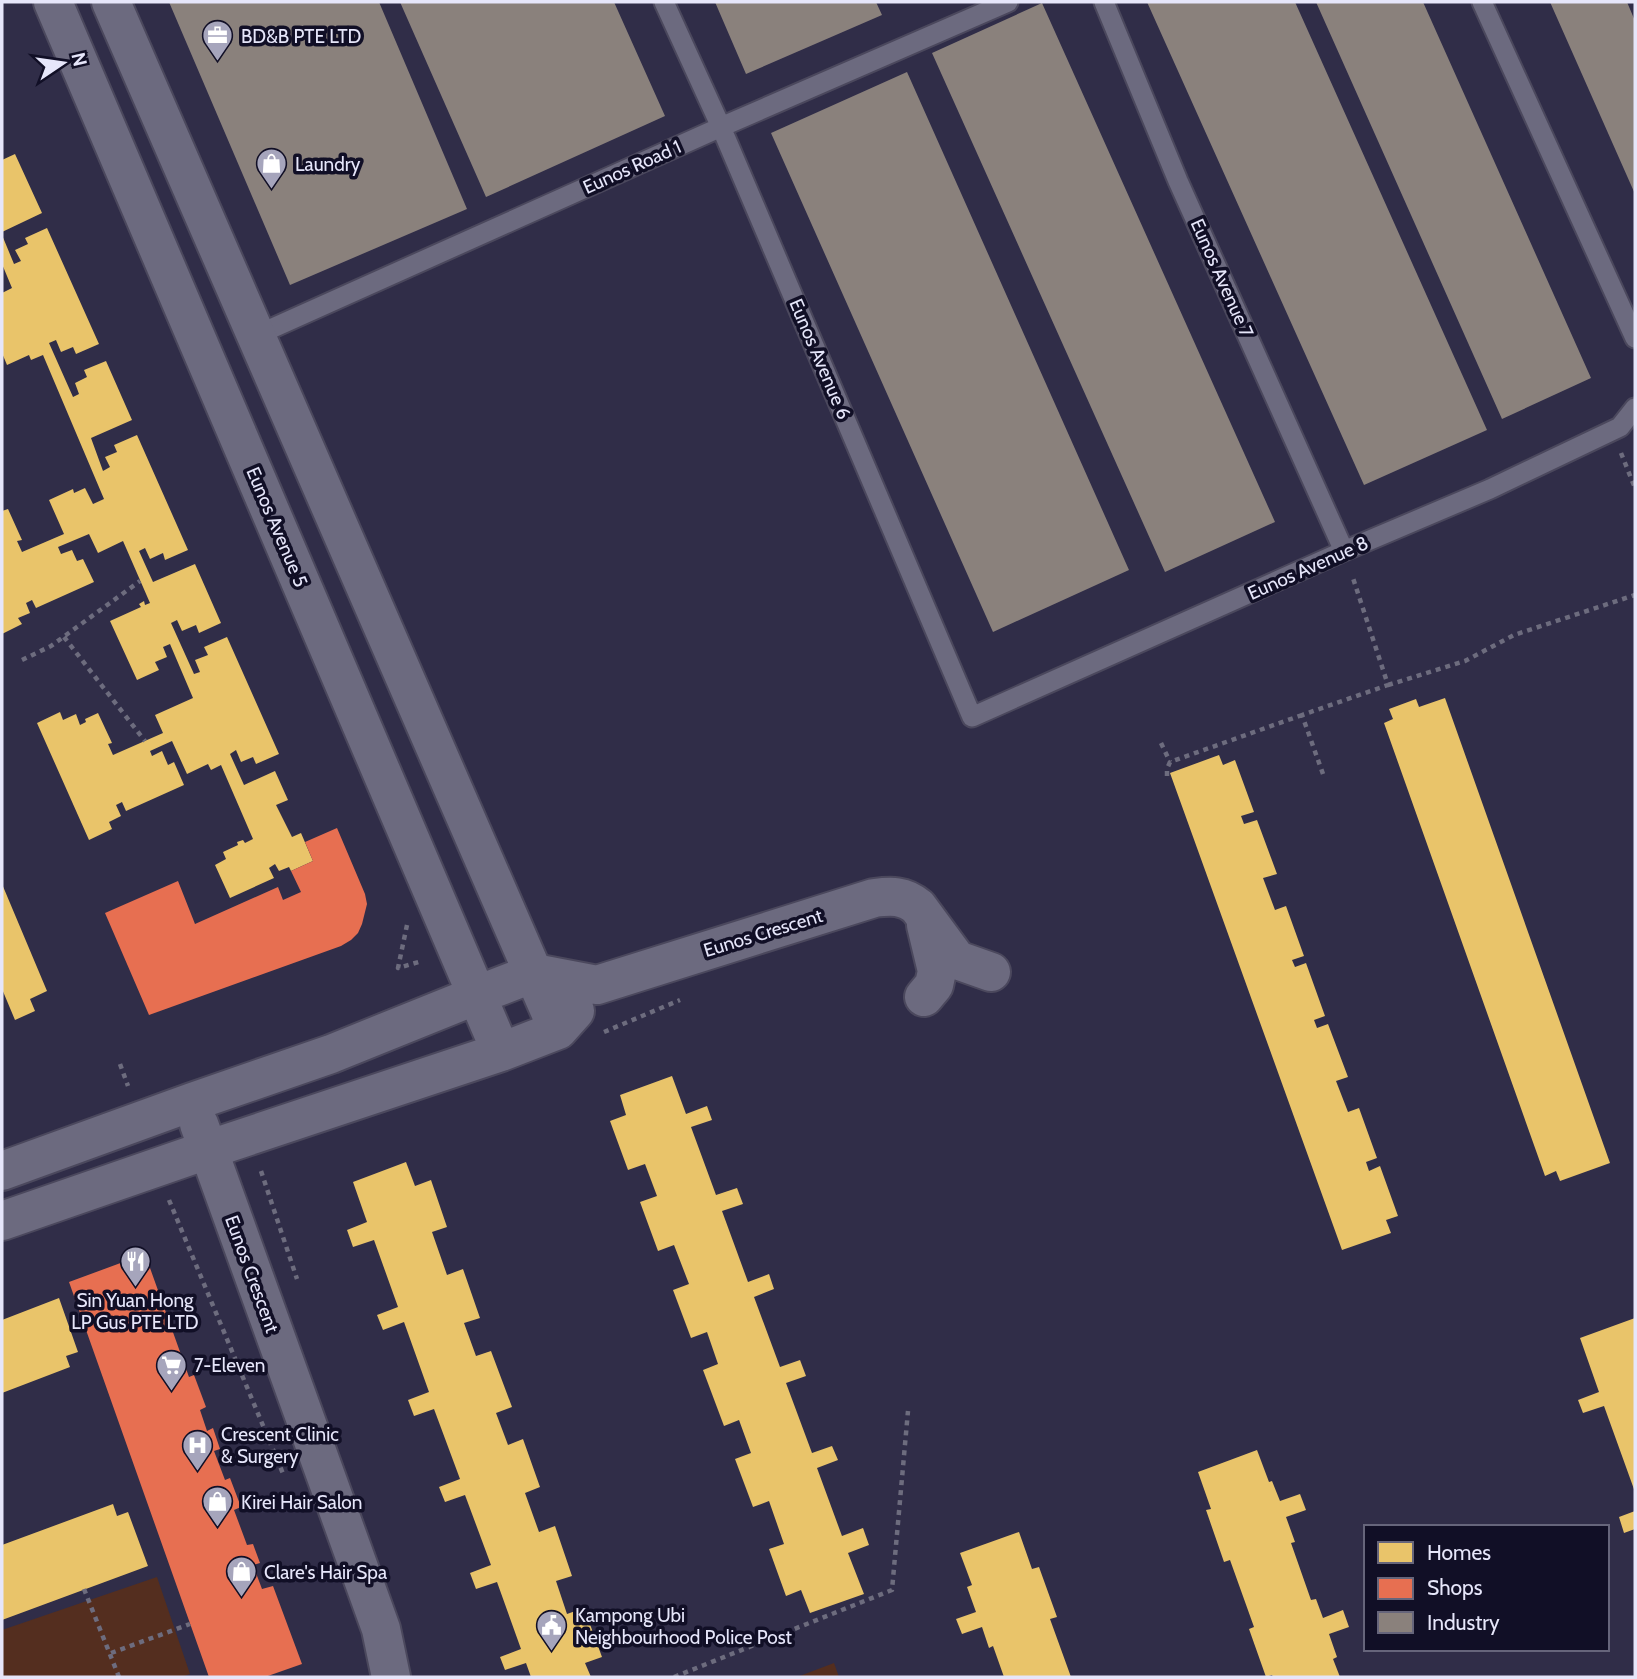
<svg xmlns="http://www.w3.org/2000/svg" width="1637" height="1679" font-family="Cabin,sans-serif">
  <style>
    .green { fill: #542e1f }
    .homes { fill: #e9c46a }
    .shops { fill: #e76f51 }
    .industry { fill: #8a817c }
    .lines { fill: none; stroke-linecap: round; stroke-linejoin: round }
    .lane-casing { stroke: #4b485d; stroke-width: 23 }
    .street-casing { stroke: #4b485d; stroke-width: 42 }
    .path { stroke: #6d6c7e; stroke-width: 4.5; stroke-dasharray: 5 5; stroke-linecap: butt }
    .lane { stroke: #6c6a7f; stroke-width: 19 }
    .street { stroke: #6c6a7f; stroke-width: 38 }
    .labels { text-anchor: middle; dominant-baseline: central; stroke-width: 7; stroke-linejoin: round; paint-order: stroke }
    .poi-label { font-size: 19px; fill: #e6e6fa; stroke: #110f26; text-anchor: start }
    .street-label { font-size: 19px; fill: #e6e6fa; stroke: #110f26 }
  </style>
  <rect width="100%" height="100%" fill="#302d48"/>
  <!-- green -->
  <path class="green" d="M157 1577 190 1674 182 1677H2V1630Z
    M834 1663 839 1677H797Z"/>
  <!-- homes -->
  <path class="homes" d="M15 154 42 213 2 232V160Z
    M47 228 99 344 76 354 73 347 61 352 56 340 49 343 73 397 79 394 75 383 87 377 84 370 106 361 132 420 91 438 103 471 110 467 105 457 117 452 114 445 137 435 188 550 165 560 163 553 150 559 145 548 139 551 153 582 195 564 221 623 199 633 196 625 182 631 177 620 171 623 194 674 200 672 195 660 208 655 204 647 227 637 279 754 256 764 253 757 241 762 236 750 230 754 244 785 275 771 288 800 276 805 292 837 301 833 313 861 291 871 289 867 279 871 275 864 269 868 274 878 230 898 215 865 226 859 223 852 238 845 237 842 243 840 245 843 253 839 221 765 211 770 208 764 187 774 172 741 150 751 152 756 162 751 168 765 174 762 184 785 126 811 122 802 116 805 121 816 109 822 112 829 89 840 37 723 60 712 63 720 76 714 80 725 86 722 85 719 98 713 112 743 108 744 113 755 163 733 155 715 193 698 170 644 163 647 167 657 155 662 159 670 137 680 110 621 141 607 139 604 144 601 145 605 150 603 123 541 98 553 89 534 58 547 61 554 72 550 77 561 83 559 94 582 36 608 32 600 26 603 30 613 18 618 22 624 2 634V511L8 509 22 540 17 541 22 552 64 534 49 500 73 489 74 493 85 488 93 504 104 499 43 355 31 360 29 355 7 365 2 353V293L12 288 2 264V235L14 264 21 261 15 250 28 244 25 238Z
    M1445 698 1610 1163 1560 1181 1556 1171 1545 1176 1384 723 1393 719 1389 709 1416 699 1419 707Z
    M1219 755 1223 765 1235 760 1254 812 1241 816 1244 824 1257 820 1277 874 1263 878 1275 910 1286 906 1304 956 1292 960 1295 967 1306 963 1325 1016 1314 1020 1317 1028 1328 1024 1348 1077 1336 1081 1348 1112 1359 1108 1377 1158 1366 1162 1369 1171 1380 1166 1398 1216 1386 1220 1391 1233 1342 1250 1170 773Z
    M2 884 47 991 30 999 35 1011 15 1020 2 989Z
    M672 1076 686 1114 707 1106 712 1120 691 1127 716 1195 737 1188 743 1204 722 1211 748 1282 769 1274 774 1289 754 1297 780 1367 800 1360 806 1376 786 1383 812 1453 832 1446 838 1460 817 1468 842 1536 863 1528 869 1545 848 1553 864 1594 810 1613 801 1590 786 1596 769 1549 784 1544 769 1501 753 1507 735 1459 751 1453 739 1420 724 1426 703 1370 718 1364 707 1332 691 1338 673 1290 689 1284 674 1245 658 1251 640 1202 657 1196 645 1164 628 1170 610 1121 626 1115 620 1095Z
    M406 1162 415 1186 431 1180 447 1227 432 1232 447 1275 463 1269 480 1318 464 1323 476 1356 491 1351 512 1407 496 1413 508 1445 523 1439 540 1487 525 1493 539 1532 555 1526 572 1576 556 1581 567 1614 584 1608 602 1657 585 1663 591 1677H531L526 1663 505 1670 500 1657 521 1649 497 1582 476 1589 470 1573 491 1565 465 1495 445 1502 439 1487 460 1479 434 1409 414 1416 408 1400 429 1392 404 1322 383 1330 377 1315 398 1307 374 1240 353 1247 347 1230 367 1222 353 1182Z
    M59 1298 78 1352 66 1356 70 1367 2 1393V1320Z
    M1635 1318V1492L1604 1406 1583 1413 1578 1400 1599 1392 1580 1338Z
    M1257 1450 1269 1482 1272 1481 1280 1501 1300 1494 1306 1510 1286 1517 1295 1542 1291 1543 1311 1600 1316 1599 1323 1618 1343 1610 1349 1627 1329 1634 1337 1657 1333 1659 1340 1677H1273L1272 1675 1266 1677 1249 1629 1254 1627 1230 1560 1224 1562 1206 1510 1211 1509 1198 1472Z
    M113 1504 117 1516 128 1512 148 1566 2 1620V1545Z
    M1635 1511V1529L1624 1533 1619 1517Z
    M1019 1532 1032 1569 1039 1567 1057 1617 1050 1619 1071 1677H1004L993 1646 989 1648 982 1627 962 1634 956 1619 976 1612 967 1587 972 1585 960 1553Z"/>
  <!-- shops -->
  <path class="shops" d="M337 828 365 894 367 904 362 924 358 933 351 940 341 946 149 1015 105 913 178 881 195 924 278 887 283 900 301 892 291 871 313 861 305 842Z
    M145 1254 189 1377 194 1375 206 1407 200 1410 207 1431 213 1428 220 1449 214 1451 225 1480 230 1478 241 1507 234 1510 247 1545 253 1544 260 1563 253 1565 262 1589 273 1586 302 1664 265 1677H209L69 1282Z"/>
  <!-- industry -->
  <path class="industry" d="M169 2H379L467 209 290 285Z
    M400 2H614L665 116 486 197Z
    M715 2H876L882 15 746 74Z
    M1147 2H1295L1487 430 1364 485Z
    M1316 2H1423L1591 378 1502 419Z
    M1550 2H1627L1635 21V194Z
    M1042 3 1275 522 1165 572 932 53Z
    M907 72 1129 570 993 632 771 133Z"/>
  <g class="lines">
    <defs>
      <path id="lane" d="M664 2 721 127 972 717 1344 551 1490 489 1620 427 1635 408
        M1104 2 1178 181 1344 551
        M1482 2 1635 338
        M257 335 721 127 1008 2"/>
      <path id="street" d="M53 2 501 1052
        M111 2 558 1030
        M924 997 934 985 937 971 926 925
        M199 1124 381 1629 391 1677
        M2 1171 192 1102 331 1054 477 995 534 973 597 985 874 898C891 896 904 895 918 907L957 960 991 972
        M2 1221 207 1150 501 1052 558 1030 575 1011"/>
    </defs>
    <!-- lane casing -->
    <use href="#lane" class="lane-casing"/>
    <!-- street casing -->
    <use href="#street" class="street-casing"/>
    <!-- path -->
    <path class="path" d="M1621 453 1635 488
      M64 637 145 741
      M22 660 51 646 140 581
      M1388 685 1465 661 1514 635 1635 595
      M1161 743 1170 762
      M1323 774 1302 715 1388 685 1352 575
      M1167 776V769L1170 762 1302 715
      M407 925 398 968 422 961
      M604 1032 680 1000
      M120 1064 128 1086
      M261 1171 297 1279
      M169 1200 284 1476
      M84 1589 119 1677
      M111 1653 190 1624
      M674 1677 892 1590 908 1411"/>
    <!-- lane -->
    <use href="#lane" class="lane"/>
    <!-- street -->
    <use href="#street" class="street"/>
  </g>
  <!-- icons -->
  <defs>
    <symbol id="office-pin" viewBox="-11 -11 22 30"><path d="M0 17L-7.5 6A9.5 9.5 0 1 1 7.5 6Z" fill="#a6a5bc" stroke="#110f26"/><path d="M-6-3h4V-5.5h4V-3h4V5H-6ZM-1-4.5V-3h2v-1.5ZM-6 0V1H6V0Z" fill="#fff"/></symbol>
    <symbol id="shop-pin" viewBox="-11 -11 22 30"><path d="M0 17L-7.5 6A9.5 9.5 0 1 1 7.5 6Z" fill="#a6a5bc" stroke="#110f26"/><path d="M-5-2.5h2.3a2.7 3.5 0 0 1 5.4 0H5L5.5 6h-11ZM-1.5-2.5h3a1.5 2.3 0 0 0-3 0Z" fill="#fff"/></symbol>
    <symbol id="restaurant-pin" viewBox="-11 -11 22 30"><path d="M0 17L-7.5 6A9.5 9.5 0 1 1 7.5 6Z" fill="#a6a5bc" stroke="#110f26"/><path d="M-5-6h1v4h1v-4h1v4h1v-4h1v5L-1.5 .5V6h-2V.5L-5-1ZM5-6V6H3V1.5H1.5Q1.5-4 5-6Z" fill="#fff"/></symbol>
    <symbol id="supermarket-pin" viewBox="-11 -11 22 30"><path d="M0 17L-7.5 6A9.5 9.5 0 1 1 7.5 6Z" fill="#a6a5bc" stroke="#110f26"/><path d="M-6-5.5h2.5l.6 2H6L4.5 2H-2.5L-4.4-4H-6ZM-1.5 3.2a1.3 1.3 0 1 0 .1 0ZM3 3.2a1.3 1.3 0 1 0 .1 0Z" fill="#fff"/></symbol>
    <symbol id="hospital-pin" viewBox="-11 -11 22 30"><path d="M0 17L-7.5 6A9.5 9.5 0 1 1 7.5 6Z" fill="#a6a5bc" stroke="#110f26"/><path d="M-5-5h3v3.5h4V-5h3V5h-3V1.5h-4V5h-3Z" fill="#fff"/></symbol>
    <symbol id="civic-pin" viewBox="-11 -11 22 30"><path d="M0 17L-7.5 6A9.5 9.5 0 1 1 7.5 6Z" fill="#a6a5bc" stroke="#110f26"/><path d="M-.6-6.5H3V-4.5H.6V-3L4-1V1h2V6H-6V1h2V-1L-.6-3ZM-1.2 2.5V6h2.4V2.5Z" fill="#fff"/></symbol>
  </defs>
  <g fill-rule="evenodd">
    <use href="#office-pin" x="200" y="18" width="35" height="47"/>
    <use href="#shop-pin" x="254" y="146" width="35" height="47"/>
    <use href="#restaurant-pin" x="118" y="1244" width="35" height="47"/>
    <use href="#supermarket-pin" x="154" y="1348" width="35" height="47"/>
    <use href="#hospital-pin" x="180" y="1428" width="35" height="47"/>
    <use href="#shop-pin" x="200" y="1484" width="35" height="47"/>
    <use href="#shop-pin" x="224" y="1554" width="35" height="47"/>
    <use href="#civic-pin" x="534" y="1608" width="35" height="47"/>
  </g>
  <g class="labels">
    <!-- poi labels -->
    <g class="poi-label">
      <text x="241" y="36">BD&amp;B PTE LTD</text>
      <text x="295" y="164">Laundry</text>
      <text x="135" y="1300" text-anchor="middle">Sin Yuan Hong<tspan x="135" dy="22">LP Gus PTE LTD</tspan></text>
      <text x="194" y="1365">7-Eleven</text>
      <text x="221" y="1434">Crescent Clinic<tspan x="221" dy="22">&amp; Surgery</tspan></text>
      <text x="241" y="1502">Kirei Hair Salon</text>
      <text x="264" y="1572">Clare's Hair Spa</text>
      <text x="575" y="1615">Kampong Ubi<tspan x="575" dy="22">Neighbourhood Police Post</tspan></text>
    </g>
    <!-- street labels -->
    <g class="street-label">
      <text transform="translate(632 167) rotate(-24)">Eunos Road 1</text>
      <text transform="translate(1222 278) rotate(66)">Eunos Avenue 7</text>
      <text transform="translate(820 359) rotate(67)">Eunos Avenue 6</text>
      <text transform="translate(277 527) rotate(67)">Eunos Avenue 5</text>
      <text transform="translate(1308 568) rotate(-24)">Eunos Avenue 8</text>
      <text transform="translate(763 933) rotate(-17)">Eunos Crescent</text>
      <text transform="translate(252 1274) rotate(70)">Eunos Crescent</text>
    </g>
  </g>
  <!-- border -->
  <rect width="1637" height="1679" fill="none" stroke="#e6e6fa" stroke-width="7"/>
  <!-- legend -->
  <rect x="1364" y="1525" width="245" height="126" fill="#110f26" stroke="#66657b" stroke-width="2"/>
  <rect x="1378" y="1542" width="35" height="21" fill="#e9c46a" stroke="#66657b" stroke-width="2"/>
  <text x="1427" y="1560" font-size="21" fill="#e6e6fa">Homes</text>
  <rect x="1378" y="1578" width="35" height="21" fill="#e76f51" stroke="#66657b" stroke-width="2"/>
  <text x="1427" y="1595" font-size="21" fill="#e6e6fa">Shops</text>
  <rect x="1378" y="1612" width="35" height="21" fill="#8a817c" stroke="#66657b" stroke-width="2"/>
  <text x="1427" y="1630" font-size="21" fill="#e6e6fa">Industry</text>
  <!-- north arrow -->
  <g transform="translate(63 63) rotate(77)" stroke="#110f26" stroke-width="5" paint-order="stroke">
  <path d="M0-5L12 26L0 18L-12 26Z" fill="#e6e6fa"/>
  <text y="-10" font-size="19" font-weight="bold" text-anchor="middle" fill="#e6e6fa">N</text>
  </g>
</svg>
